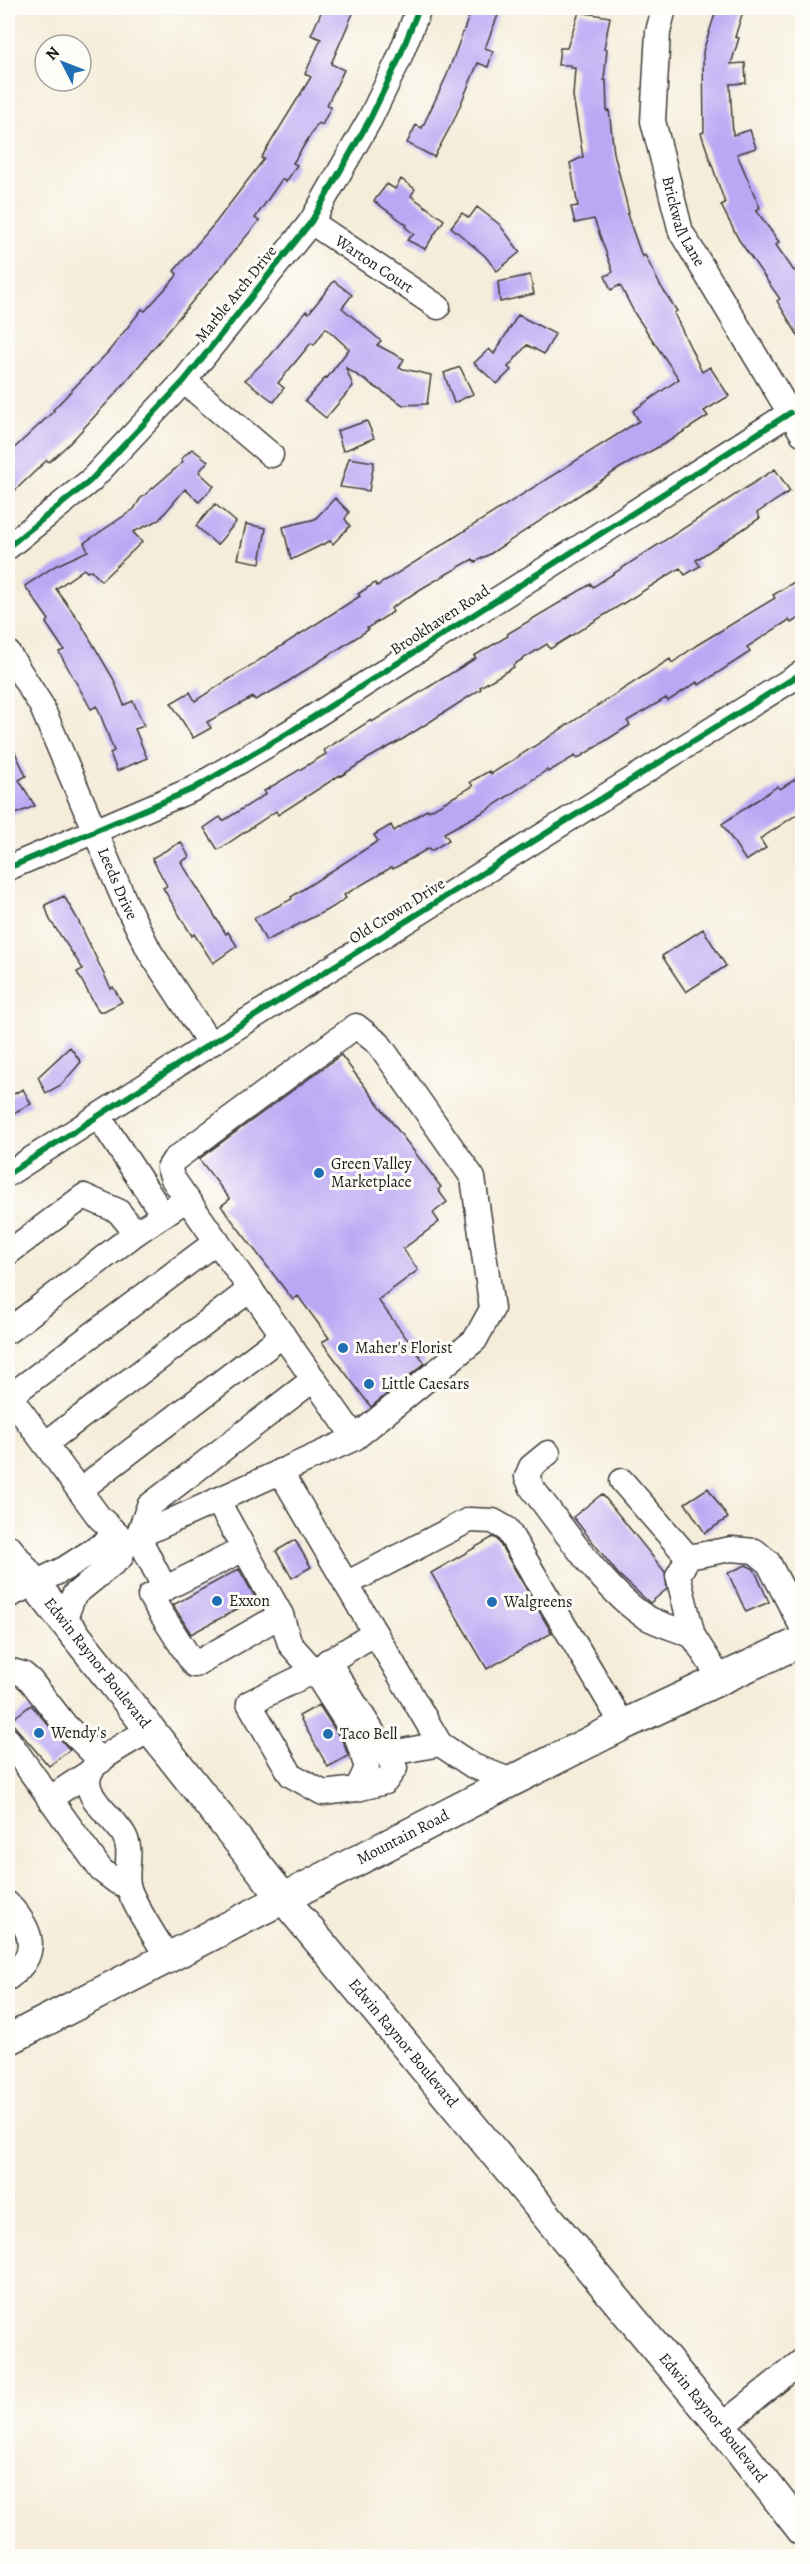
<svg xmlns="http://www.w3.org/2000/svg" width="810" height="2564" font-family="Alegreya,serif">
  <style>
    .building { fill: #bba8f4 }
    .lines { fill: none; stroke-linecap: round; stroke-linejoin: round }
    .minor-casing { stroke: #3d3b38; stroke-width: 27 }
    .major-casing { stroke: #3d3b38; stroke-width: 33 }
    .minor { stroke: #fff; stroke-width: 24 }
    .major { stroke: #fff; stroke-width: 30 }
    .cycleway-casing { stroke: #fdfcf7; stroke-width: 10 }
    .cycleway { stroke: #00873e; stroke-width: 6 }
    .poi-dot { fill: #1f6fb2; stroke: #fdfcf7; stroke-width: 2 }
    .labels { text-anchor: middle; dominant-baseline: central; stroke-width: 6; stroke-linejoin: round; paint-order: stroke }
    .street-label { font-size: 16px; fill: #1c1c1c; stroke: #fdfcf7 }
    .poi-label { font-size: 16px; fill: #1c1c1c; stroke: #fdfcf7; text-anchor: start }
  </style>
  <rect width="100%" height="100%" fill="#fdfcf7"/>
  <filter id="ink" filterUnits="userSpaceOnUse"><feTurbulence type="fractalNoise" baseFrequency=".0167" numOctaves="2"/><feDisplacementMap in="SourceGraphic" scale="12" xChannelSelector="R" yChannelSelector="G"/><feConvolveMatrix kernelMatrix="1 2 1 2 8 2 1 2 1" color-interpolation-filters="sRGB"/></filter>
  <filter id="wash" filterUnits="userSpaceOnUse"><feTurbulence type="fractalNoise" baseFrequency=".008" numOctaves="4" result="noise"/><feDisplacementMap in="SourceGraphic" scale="24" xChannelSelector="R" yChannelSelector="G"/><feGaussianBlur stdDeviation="1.35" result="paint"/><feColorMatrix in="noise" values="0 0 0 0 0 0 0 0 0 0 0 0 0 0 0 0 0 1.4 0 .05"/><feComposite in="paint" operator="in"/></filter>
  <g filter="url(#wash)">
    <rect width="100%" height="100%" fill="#f5edda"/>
    <g id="blocks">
      <!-- building -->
      <path class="building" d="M323 8H346L354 11 331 64 344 70 327 105 331 107 322 125 318 123 293 163 297 165 286 182 282 179 255 218 259 221 118 391 70 443 49 462 47 460 8 497V454L54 411 53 410 109 351 142 309 145 311 175 278 177 274 174 271 216 222 264 159 261 158 311 77 305 74 321 39 311 35Z
        M472 8H496L494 13 498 15 485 48 493 51 488 67 478 63 454 120 434 157 407 143 416 125 422 128 447 75Z
        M717 8H744L735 37 739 38 731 64 745 63 746 83 730 84 733 135 750 130 756 148 737 154 760 208 756 210 779 242 776 245 794 271 802 266V342L777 301 780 299 739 240 721 205 725 203 701 133 704 132 703 51Z
        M579 12 610 17 604 49H607L604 80H606L607 111 609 110 614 153 629 213 627 214 642 257 645 255 660 285 677 311 674 313 702 372 710 367 729 396 704 411 708 416 669 441 620 468 490 554 475 562 473 559 424 587 391 608 393 612 367 628 368 630 278 688 255 700 253 697 207 722 211 728 193 738 171 703 190 692 195 701 360 596 358 594 375 583 377 586 639 421 633 411 679 379 635 314 620 285 611 290 605 276 613 272 594 219 575 223 571 207 578 206 570 163 583 157 573 96 575 68H570L571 65H558L560 48H567Z
        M401 179 415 189 411 196 444 220 425 249 407 240 414 234 405 227 407 225 374 201 387 184 395 189Z
        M477 207 499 224 520 252 497 271 485 256 451 227 462 213 469 218Z
        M530 275 534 294 500 302 498 282Z
        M334 281 352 295 342 308 381 341 377 345 404 359 399 368 431 375 427 404 403 405 346 368 353 386 326 418 305 401 326 377 327 378 349 349 326 328 314 345 311 343 278 383 284 388 274 402 245 380 270 356 306 311 309 313Z
        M518 315 555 334 544 354 527 345 508 367 511 370 497 384 474 363 489 349 494 354Z
        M460 367 473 394 454 403 444 373Z
        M367 421 374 438 343 451 337 431Z
        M192 449 208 461 199 472 214 486 199 502 185 489 159 520 133 532 142 542 101 581 91 570 87 572 84 569 56 589 80 622 114 680 124 705 133 701 144 726 135 729 147 758 117 771 110 753 114 751 97 706 91 709 59 652 64 650 46 623 49 620 25 586 55 566 88 551 84 543 134 509 140 499 183 462 181 459Z
        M349 458 374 462 369 491 340 487Z
        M775 469 790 491 757 513 760 518 696 560 700 566 685 575 680 568 550 649 547 644 513 665 514 667 480 687 481 689 403 739 367 759 341 776 340 775 278 815 276 811 218 850 204 828 220 817 223 821 266 794 264 791 326 754 324 750 371 720 372 722 476 658 474 656 508 636 507 634 591 584 593 587Z
        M335 498 349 512 345 519 350 526 333 544 330 541 291 560 283 527 315 519Z
        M215 504 236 522 217 545 196 526Z
        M246 524 266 528 260 563 238 559Z
        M802 577V616L791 623 789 620 747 647 750 652 699 685 697 682 668 701 666 698 627 721 630 725 577 759 575 756 548 772 547 770 487 810 444 833 449 840 431 851 429 848 393 869 392 867 344 895 346 898 333 907 266 941 254 918 292 899 291 897 378 841 374 835 391 825 394 831 428 809 429 811 473 786 470 782 489 771 491 774 670 659 672 663 697 645 775 598 773 595Z
        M8 737 26 776 19 780 35 806 8 817Z
        M802 775V811L760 839 766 848 746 861 722 824 778 786 780 789Z
        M181 842 189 857 181 862 226 934 228 932 237 946 213 963 194 934 192 936 163 888 167 886 152 858Z
        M64 896 78 920 111 989 113 987 122 1002 104 1011H99L95 1005 77 972 83 969 50 920 45 905Z
        M703 929 726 966 686 992 662 956Z
        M70 1047 81 1062 61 1085 46 1093 38 1077Z
        M341 1055 441 1187 438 1190 447 1202 433 1213 439 1222 403 1249 418 1270 378 1300 425 1363 371 1407 322 1342 329 1338 298 1296 293 1300 221 1206 230 1199 199 1159Z
        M23 1089 31 1104 12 1114 8 1105V1097Z
        M708 1488 728 1518 705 1533 685 1503Z
        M602 1494 665 1572 667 1589 650 1603 618 1574 573 1517Z
        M493 1537 497 1539 552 1633 487 1669 431 1573Z
        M295 1540 311 1567 292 1578 276 1551Z
        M746 1565 754 1569 769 1602 746 1612 728 1573Z
        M239 1569 256 1599 191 1634 173 1605Z
        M31 1705 70 1750 49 1766 10 1721Z
        M319 1705 344 1744 348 1756 328 1767 299 1716Z"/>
    </g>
  </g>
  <g filter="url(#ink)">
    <use href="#blocks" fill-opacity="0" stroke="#3d3b38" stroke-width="1.5"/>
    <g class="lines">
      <defs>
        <g id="minor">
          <path id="s1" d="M664 8 658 32 653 121 681 232 802 433"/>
          <path id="s2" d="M311 222 438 307"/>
          <path d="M184 381 271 455"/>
          <path d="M8 547 90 481 184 381 311 222 370 119 398 61 419 8"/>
          <path id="s3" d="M8 653 41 705 125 902 150 952 210 1044"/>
          <path d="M8 868 193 789 288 733 790 413"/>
          <path d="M99 1117 163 1215"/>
          <path d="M8 1174 210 1044 802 673"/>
          <path d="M8 1253 84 1196 118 1211 136 1233 187 1199"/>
          <path d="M8 1331 136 1233"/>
          <path d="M8 1394 99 1517 125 1542 355 1438 187 1199 173 1179 169 1168 174 1160 356 1026 379 1044 473 1178 492 1309 475 1340 355 1438"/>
          <path d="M9 1397 217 1241"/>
          <path d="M45 1444 251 1289"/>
          <path d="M548 1453 531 1467 527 1477 532 1488C561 1525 606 1593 646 1617 660 1625 678 1629 693 1636"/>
          <path d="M280 1471 440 1744 473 1766 512 1781"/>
          <path d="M622 1481 688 1557"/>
          <path d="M80 1490 283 1335"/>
          <path d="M217 1500 281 1615 194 1665 150 1596 244 1549"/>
          <path d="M346 1584 469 1520 493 1521 507 1529 623 1725"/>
          <path d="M165 1589 138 1536 149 1506 314 1379"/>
          <path d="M8 1596 64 1569 111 1539 125 1542 121 1557 74 1595 64 1621"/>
          <path d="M281 1615 290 1644 314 1671 249 1703 291 1775 323 1793 357 1789 385 1782 395 1768 328 1661"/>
          <path d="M8 1672 12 1671 23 1674 31 1681 66 1726 101 1761"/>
          <path d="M721 1680 693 1636 678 1576 688 1557 731 1549 755 1551 768 1562 802 1627"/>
          <path d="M150 1730C136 1738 96 1758 90 1773 80 1796 114 1817 124 1835 133 1851 125 1868 128 1885 132 1903 158 1941 168 1958"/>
          <path d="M8 1740 101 1870 117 1882 128 1886"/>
          <path d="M386 1754 440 1744"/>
          <path d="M357 1789 367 1768 357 1738 314 1671 375 1633"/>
          <path d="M49 1799 90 1772"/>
          <path d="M8 1904C33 1930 41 1954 8 1978"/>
          <path d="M721 2426 802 2361"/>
        </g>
        <g id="major">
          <path id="s4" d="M8 1550 284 1899 721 2426 802 2530"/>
          <path id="s5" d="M8 2040 512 1781 623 1725 802 1641"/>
        </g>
      </defs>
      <!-- minor casing -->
      <use href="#minor" class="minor-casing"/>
      <!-- major casing -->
      <use href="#major" class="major-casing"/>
      <!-- minor -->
      <use href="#minor" class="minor"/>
      <!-- major -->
      <use href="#major" class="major"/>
      <defs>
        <path id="cycleway" d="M8 547 90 481 184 381 311 222 370 119 398 61 419 8
          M8 868 193 789 288 733 790 413
          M8 1174 210 1044 802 673"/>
      </defs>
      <!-- cycleway casing -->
      <use href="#cycleway" class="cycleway-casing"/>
      <!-- cycleway -->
      <use href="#cycleway" class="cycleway"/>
    </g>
  </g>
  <!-- markers -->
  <g class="poi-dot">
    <circle cx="319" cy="1173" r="6"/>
    <circle cx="343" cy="1348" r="6"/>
    <circle cx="369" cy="1384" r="6"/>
    <circle cx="217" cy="1601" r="6"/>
    <circle cx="492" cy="1602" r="6"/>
    <circle cx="39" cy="1733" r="6"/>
    <circle cx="328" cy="1734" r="6"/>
  </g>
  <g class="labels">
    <!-- street labels -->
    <g class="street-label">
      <text stroke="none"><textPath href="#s1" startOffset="219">Brickwall Lane</textPath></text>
      <text stroke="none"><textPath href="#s2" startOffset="76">Warton Court</textPath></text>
      <text transform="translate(236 294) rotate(-51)">Marble Arch Drive</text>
      <text transform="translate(440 620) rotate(-33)">Brookhaven Road</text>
      <text stroke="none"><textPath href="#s3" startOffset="256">Leeds Drive</textPath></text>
      <text transform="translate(397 911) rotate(-32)">Old Crown Drive</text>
      <text stroke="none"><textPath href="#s4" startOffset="144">Edwin Raynor Boulevard</textPath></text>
      <text stroke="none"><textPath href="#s5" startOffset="444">Mountain Road</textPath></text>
      <text stroke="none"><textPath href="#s4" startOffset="632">Edwin Raynor Boulevard</textPath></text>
      <text stroke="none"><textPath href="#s4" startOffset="1118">Edwin Raynor Boulevard</textPath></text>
    </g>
    <!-- poi labels -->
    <g class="poi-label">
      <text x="331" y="1164">Green Valley<tspan x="331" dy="18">Marketplace</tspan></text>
      <text x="355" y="1348">Maher's Florist</text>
      <text x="381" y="1384">Little Caesars</text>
      <text x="229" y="1601">Exxon</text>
      <text x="504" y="1602">Walgreens</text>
      <text x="51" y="1733">Wendy's</text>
      <text x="340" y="1734">Taco Bell</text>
    </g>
  </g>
  <!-- margin -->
  <rect width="810" height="2564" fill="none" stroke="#fdfcf7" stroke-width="30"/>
  <!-- north arrow -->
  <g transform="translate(63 63) rotate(312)"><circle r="28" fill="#fdfcf7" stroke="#a3a29f" stroke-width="1.5"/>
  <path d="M0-4.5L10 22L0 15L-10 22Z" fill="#1f6fb2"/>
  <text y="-9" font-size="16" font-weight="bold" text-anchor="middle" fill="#1c1c1c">N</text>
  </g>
</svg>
